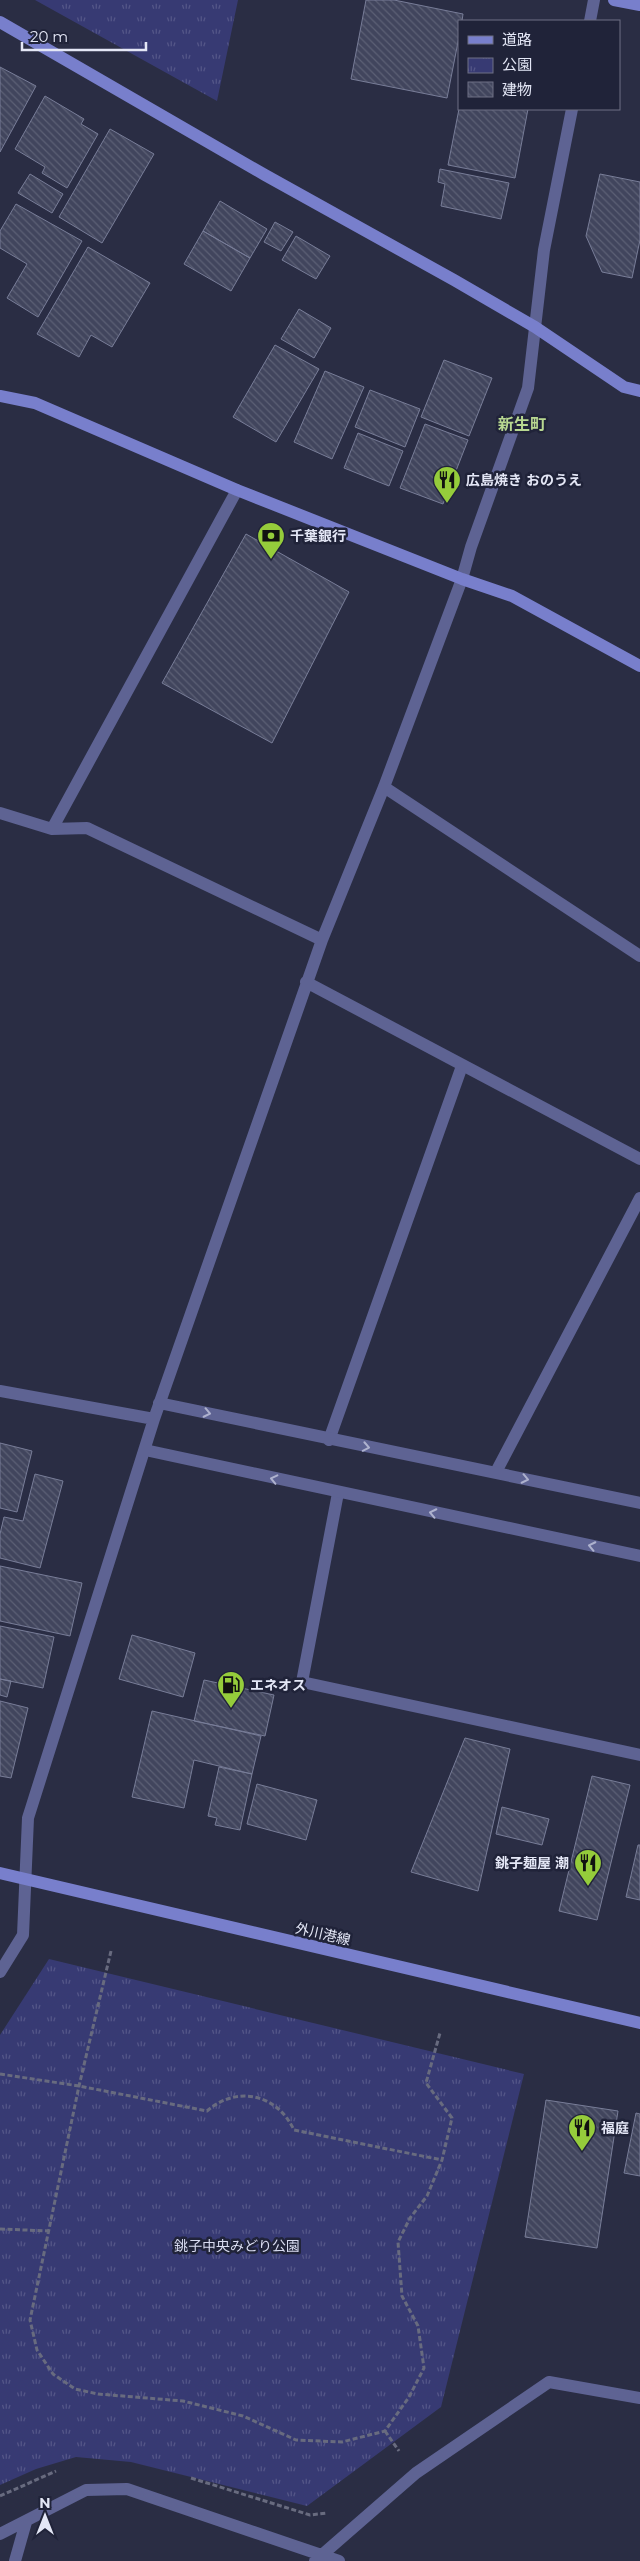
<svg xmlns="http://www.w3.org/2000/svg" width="640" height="2561" font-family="Montserrat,'Noto Sans JP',sans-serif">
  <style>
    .park { fill: url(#park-tufts) }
    .building { fill: url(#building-back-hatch); stroke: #787d98 }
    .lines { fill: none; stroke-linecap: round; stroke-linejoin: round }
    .path { stroke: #686b7f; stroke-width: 3; stroke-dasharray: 5 2.5; stroke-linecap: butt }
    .lane { stroke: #5e6393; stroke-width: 12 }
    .street { stroke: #5e6393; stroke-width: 12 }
    .secondary { stroke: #787fcc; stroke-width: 12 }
    .oneway { stroke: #aeb2ce }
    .labels { text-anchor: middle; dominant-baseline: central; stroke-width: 5; stroke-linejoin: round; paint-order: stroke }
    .poi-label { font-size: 14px; font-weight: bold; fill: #e4e7f6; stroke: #202339; text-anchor: start }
    .street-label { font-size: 14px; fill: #e4e7f6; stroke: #202339 }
    .park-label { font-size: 14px; fill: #d9dcf1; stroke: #202339 }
    .quarter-label { font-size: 16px; font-weight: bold; fill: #b8d891; stroke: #202339 }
  </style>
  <defs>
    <pattern id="park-tufts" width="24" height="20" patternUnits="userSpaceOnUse" patternTransform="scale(1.25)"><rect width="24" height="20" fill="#373a73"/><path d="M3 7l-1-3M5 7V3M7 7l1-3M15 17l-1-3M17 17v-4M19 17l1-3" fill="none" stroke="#545688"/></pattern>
    <pattern id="building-back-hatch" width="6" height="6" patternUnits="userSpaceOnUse" patternTransform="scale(1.25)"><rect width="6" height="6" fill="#41455d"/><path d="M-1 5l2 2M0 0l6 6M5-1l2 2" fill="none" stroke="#5c6075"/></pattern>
  </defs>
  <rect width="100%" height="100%" fill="#2a2d44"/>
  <!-- park -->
  <path class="park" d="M35 0H238L217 101Z
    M49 1959 524 2074 441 2407 307 2506 131 2462 76 2457 36 2469 0 2485V2035Z"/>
  <!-- building -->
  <path class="building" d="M366 0H394L463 14 462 21H459V37L447 98 351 79Z
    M0 67 36 86 0 152Z
    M45 96 84 119 81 124 98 134 67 188 42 173 45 167 15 149Z
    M459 109H528L515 178 448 165Z
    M110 129 154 154 102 243 59 217Z
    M440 169 509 183 501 219 441 206 445 184 438 182Z
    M30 174 63 194 52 213 18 193Z
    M600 174 640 182V240L632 278 602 272 586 236Z
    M220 201 267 229 250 258 203 231Z
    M16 204 82 241 38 317 7 298 27 264 0 248V231Z
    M275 222 293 232 281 251 264 242Z
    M203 231 250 258 231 291 184 264Z
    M296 236 330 256 316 279 282 260Z
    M88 247 150 283 112 347 91 335 79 357 37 334Z
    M299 309 331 328 314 358 281 339Z
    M275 345 319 369 276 442 233 417Z
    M444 360 492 378 469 436 421 417Z
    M325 371 364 387 332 459 294 442Z
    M370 390 420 409 405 447 355 427Z
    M425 424 468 440 443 504 400 488Z
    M358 433 403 451 389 486 344 468Z
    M246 534 349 592 272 743 162 683Z
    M0 1443 32 1451 17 1512 0 1508Z
    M35 1474 63 1481 40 1568 0 1558V1534L4 1517 23 1521Z
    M0 1566 82 1583 70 1636 0 1621Z
    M0 1626 54 1637 43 1688 0 1679Z
    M132 1635 195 1653 183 1697 119 1679Z
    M0 1679 11 1681 7 1697 0 1695Z
    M204 1680 274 1695 265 1736 194 1721Z
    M0 1701 28 1708 11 1778 0 1776Z
    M152 1711 261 1736 252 1774 194 1760 184 1808 132 1797Z
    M465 1738 510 1749 478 1891 411 1872Z
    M219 1767 252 1774 240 1830 215 1825 217 1818 208 1816Z
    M592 1776 630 1785 597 1920 559 1911Z
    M257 1784 317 1800 306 1840 247 1824Z
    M502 1807 549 1819 542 1845 496 1834Z
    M638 1845H640V1900L626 1897Z
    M546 2100 618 2111 597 2248 525 2237Z
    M636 2113 640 2114V2176L624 2173Z"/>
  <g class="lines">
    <!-- path -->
    <path class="path" d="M111 1951 79 2086 30 2320 37 2350 53 2374 75 2389 98 2394 183 2401 243 2416 296 2440 342 2442 385 2431 409 2397 424 2368 418 2326 402 2296 398 2242 410 2218 427 2196 442 2160 452 2118 426 2083 440 2033
      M0 2074 79 2086 207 2111C237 2085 277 2094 294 2130L442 2160
      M0 2229 49 2231
      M385 2431 399 2451
      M191 2478 310 2515 327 2513
      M0 2496 56 2471"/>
    <!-- lane -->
    <path class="lane" d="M329 1440 462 1066
      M496 1472 640 1198
      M338 1493 302 1682 640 1755"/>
    <!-- street -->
    <path class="street" d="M590 21 594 0
      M384 787 640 956
      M0 813 52 829 87 828 322 940
      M52 829 237 490
      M306 982 640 1159
      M0 1391 154 1419
      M159 1403 640 1503
      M145 1450 640 1556
      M0 1972 23 1935 28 1818 154 1419 322 940 384 787 462 579 471 547 528 388 544 250 572 109
      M0 2534 86 2490 127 2489 339 2561
      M15 2561 26 2522
      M315 2561 416 2473 549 2382 640 2398"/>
    <!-- secondary -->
    <path class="secondary" d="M614 0 640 5
      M0 22 265 175 454 280 535 327 624 387 640 391
      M0 396 35 403 237 490 462 579 512 596 640 666
      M0 1873 640 2023"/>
  </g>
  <!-- one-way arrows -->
  <defs><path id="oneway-chevron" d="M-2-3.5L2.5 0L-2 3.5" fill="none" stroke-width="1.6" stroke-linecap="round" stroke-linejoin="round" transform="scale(1.25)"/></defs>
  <g class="oneway">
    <use href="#oneway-chevron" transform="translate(207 1413) rotate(12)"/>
    <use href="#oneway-chevron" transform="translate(366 1447) rotate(11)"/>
    <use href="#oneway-chevron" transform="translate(274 1479) rotate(-167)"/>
    <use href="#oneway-chevron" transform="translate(525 1479) rotate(12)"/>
    <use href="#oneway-chevron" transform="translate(433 1513) rotate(-168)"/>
    <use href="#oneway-chevron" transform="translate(592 1546) rotate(-168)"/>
  </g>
  <!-- icons -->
  <defs>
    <symbol id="restaurant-pin" viewBox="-11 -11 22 30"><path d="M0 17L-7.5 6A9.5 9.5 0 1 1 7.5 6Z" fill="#95cc3b" stroke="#202339"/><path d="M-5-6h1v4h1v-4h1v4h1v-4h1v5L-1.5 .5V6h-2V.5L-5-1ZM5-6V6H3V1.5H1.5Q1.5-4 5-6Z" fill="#111"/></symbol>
    <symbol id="bank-pin" viewBox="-11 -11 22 30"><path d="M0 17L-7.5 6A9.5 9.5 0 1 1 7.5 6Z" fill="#95cc3b" stroke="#202339"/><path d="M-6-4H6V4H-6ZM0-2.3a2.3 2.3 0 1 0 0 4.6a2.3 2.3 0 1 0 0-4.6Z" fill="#111"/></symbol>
    <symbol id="fuel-pin" viewBox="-11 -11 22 30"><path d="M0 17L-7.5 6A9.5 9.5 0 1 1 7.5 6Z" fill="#95cc3b" stroke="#202339"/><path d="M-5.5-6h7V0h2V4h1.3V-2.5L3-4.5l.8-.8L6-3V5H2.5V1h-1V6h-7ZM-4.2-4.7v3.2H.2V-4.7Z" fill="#111"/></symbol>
  </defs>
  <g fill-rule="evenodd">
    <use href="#restaurant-pin" x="431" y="464" width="32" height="43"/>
    <use href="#bank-pin" x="255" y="520" width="32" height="43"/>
    <use href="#fuel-pin" x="215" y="1669" width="32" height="43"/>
    <use href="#restaurant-pin" x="572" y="1847" width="32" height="43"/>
    <use href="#restaurant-pin" x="566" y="2112" width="32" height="43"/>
  </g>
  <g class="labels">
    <!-- poi labels -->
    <g class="poi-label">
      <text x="466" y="480">広島焼き おのうえ</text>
      <text x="290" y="536">千葉銀行</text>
      <text x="250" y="1685">エネオス</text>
      <text x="569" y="1863" text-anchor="end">銚子麺屋 潮</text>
      <text x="601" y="2128">福庭</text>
    </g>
    <!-- street labels -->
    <g class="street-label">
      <text transform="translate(323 1934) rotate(13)">外川港線</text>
    </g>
    <!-- park labels -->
    <g class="park-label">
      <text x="237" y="2246">銚子中央みどり公園</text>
    </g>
    <!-- quarter labels -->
    <g class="quarter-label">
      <text x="522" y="424">新生町</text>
    </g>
  </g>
  <!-- legend -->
  <rect x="458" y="20" width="162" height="90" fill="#202339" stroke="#6e7185"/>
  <rect x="468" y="36" width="25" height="8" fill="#787fcc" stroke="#6e7185"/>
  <text x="502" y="45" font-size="15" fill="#e4e7f6">道路</text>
  <rect x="468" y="58" width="25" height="15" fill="url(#park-tufts)" stroke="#6e7185"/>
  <text x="502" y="70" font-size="15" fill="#e4e7f6">公園</text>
  <rect x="468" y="82" width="25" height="15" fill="url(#building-back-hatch)" stroke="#6e7185"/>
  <text x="502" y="95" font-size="15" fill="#e4e7f6">建物</text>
  <!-- north arrow -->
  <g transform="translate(45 2516)" stroke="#202339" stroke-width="4" paint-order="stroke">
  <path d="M0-4L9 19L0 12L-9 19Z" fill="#e4e7f6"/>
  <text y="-8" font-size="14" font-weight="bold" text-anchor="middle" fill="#e4e7f6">N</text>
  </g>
  <!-- scale -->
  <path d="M22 42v8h124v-8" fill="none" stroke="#e4e7f6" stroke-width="2.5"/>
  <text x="30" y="42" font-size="15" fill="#e4e7f6" stroke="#202339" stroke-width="4" paint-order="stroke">20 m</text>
</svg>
